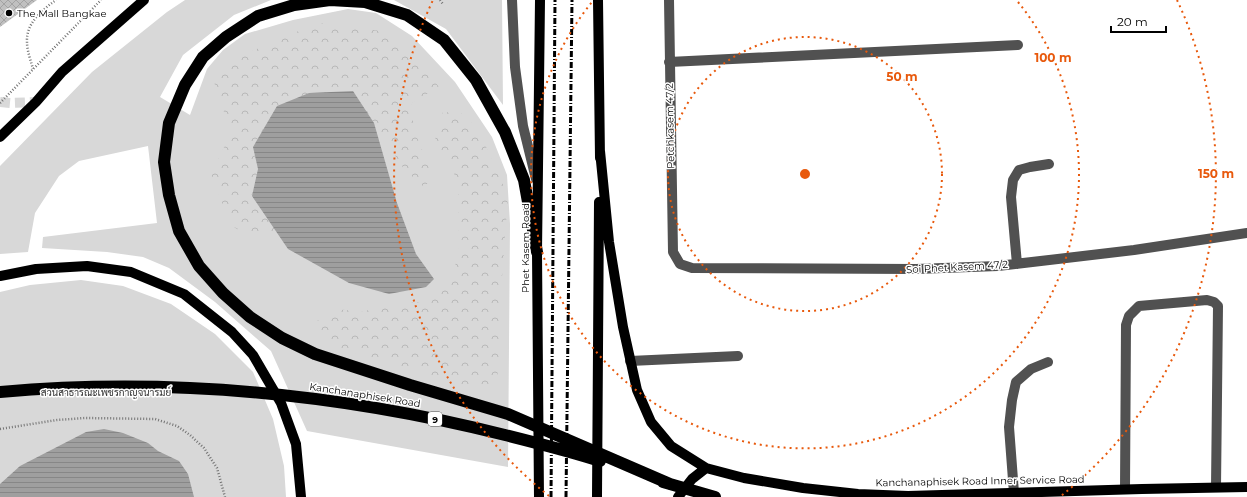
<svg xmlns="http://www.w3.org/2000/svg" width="1247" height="497" font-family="Montserrat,Sarabun,sans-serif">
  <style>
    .green { fill: #d8d8d8 }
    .forest { fill: url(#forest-crowns) }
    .water { fill: url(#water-rules) }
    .building { fill: url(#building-cross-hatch) }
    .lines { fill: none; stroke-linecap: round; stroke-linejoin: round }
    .minor-tunnel { stroke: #d9d9d9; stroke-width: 10; stroke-dasharray: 10 5; stroke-linecap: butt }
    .path { stroke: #737373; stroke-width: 2.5; stroke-dasharray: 1 2; stroke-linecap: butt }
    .minor { stroke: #515151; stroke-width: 10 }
    .major { stroke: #000; stroke-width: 10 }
    .highway { stroke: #000; stroke-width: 12 }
    .rail { stroke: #000; stroke-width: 3; stroke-dasharray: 6 2 1 2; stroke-linecap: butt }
    .ring { fill: none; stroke: #e8590c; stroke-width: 2; stroke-dasharray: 2 4 }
    .poi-dot { fill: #000; stroke: #fff; stroke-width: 1.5 }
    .labels { text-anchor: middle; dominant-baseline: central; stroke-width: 3; stroke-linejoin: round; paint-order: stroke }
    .shield { fill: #fff; stroke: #4c4c4c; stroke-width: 1 }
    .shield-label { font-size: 9px; font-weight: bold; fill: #000 }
    .poi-label { font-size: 10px; fill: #000; stroke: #fff; text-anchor: start }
    .street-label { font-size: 10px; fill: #000; stroke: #fff }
    .park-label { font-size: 10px; fill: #2f2f2f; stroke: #fff }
    .centre { fill: #e8590c; stroke: #fff; stroke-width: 2 }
    .ring-label { font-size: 12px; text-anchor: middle; font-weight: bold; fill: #e8590c; stroke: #fff; stroke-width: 3; stroke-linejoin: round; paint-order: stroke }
  </style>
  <defs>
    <pattern id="forest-crowns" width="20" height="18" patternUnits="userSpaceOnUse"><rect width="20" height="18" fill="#d8d8d8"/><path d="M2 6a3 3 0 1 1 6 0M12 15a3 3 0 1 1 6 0" fill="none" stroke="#b8b8b8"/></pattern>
    <pattern id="water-rules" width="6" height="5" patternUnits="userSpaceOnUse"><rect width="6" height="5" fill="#9f9f9f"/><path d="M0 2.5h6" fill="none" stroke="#878787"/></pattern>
    <pattern id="building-cross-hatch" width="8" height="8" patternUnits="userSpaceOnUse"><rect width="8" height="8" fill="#c0c0c0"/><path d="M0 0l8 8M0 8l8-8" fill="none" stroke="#a3a3a3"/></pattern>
  </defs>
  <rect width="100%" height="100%" fill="#fff"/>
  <!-- green -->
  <path class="green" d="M185 0H271L234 15 183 55 160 97 190 115 207 69 223 50 245 34 293 20 348 9 376 13 412 36 455 82 492 137 507 175 510 224 508 467 307 431 271 351 215 302 169 268 143 257 107 252 42 248 43 237 157 223 148 146 79 161 59 176 35 213 28 252 0 254V166L92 72 167 12Z
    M394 0H502L503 105 446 29Z
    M81 280 123 286 171 304 215 334 253 372 273 419 284 466 286 497H0V292L30 285Z"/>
  <!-- forest -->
  <path class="forest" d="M319 23 389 32 414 56 439 87 411 103 414 130 432 174 425 188 404 169 352 91 277 106 253 147 258 169 252 196 277 232 254 237 231 226 211 174 231 133 214 82 223 65 271 42Z
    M443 112 461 113 478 129 508 196 499 318 501 360 495 384 471 387 328 345 309 326 336 309 364 312 381 304 424 302 450 280 459 254 458 180 434 143Z"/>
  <!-- water -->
  <path class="water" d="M353 91 374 123 397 203 416 254 434 279 426 287 389 294 349 283 288 249 252 196 258 169 253 147 277 106 309 93Z
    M104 429 123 433 148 443 158 451 179 461 188 474 194 497H0V484L20 466 86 432Z"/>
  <!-- building -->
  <path class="building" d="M0 0H37L0 27Z"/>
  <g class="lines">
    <!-- minor-tunnel -->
    <path class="minor-tunnel" d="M0 102 10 103 36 102"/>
    <!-- path -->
    <path class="path" d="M440 0 443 4
      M33 69C31 61 27 51 27 42 26 23 42 10 56 0
      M0 103 101 0
      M0 429 57 420 85 418 155 419 177 426 190 435 204 448 217 468 225 497"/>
    <!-- minor -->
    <path class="minor" d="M512 0 515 67 523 126 536 179
      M669 0 673 252 680 264 692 268 916 269 998 266 1134 250 1247 233
      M669 62 1018 45
      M1017 264 1011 197 1013 180 1019 170 1030 167 1049 164
      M630 361 738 356
      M1125 489 1126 325 1129 316 1139 306 1207 300 1214 302 1218 306 1216 487
      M1014 493 1009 427 1012 400 1016 382 1031 369 1048 362"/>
    <!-- major -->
    <path class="major" d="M598 0 600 158
      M0 137 36 102 62 72 144 0
      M600 151 609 242 623 327 637 390 651 422 671 446 706 468 744 478 803 488 858 494 908 496 1142 489 1247 487
      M0 276 36 269 87 266 131 272 184 294 232 332 253 355 281 403 296 444 301 497
      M539 497 537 252 540 0
      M597 497 599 202
      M678 497 692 479 706 468"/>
    <!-- highway -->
    <path class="highway" d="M537 252 524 180 505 132 476 80 444 40 407 15 365 2 330 0 294 5 258 16 226 37 203 57 185 85 169 123 164 162 169 195 179 231 199 266 223 293 250 317 282 338 315 354 410 385 508 414 670 484
      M0 392C169 377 341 394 505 435 537 443 569 451 600 461
      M663 482 715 497"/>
    <!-- rail -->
    <path class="rail" d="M551 497 555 0
      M566 497 572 0"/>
  </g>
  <!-- distance rings -->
  <g class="ring">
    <circle cx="805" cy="174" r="137"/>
    <path d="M1018 2A274 274 0 1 1 592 2"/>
    <path d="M549 496A411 411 0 0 1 433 0M1177 0A411 411 0 0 1 1061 496"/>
  </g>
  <!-- markers -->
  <circle class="poi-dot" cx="9" cy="13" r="4"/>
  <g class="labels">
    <!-- shield labels -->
    <rect class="shield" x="428" y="412" width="14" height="14" rx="3"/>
    <g class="shield-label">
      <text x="435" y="419">9</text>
    </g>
    <!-- poi labels -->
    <g class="poi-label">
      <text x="17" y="13">The Mall Bangkae</text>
    </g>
    <!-- street labels -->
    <g class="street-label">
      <text transform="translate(670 126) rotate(-91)">Petchkasem 47/2</text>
      <text transform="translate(525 248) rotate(-90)">Phet Kasem Road</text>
      <text transform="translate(957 267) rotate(-3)">Soi Phet Kasem 47/2</text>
      <text transform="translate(365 395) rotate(9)">Kanchanaphisek Road</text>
      <text transform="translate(980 481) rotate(-1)">Kanchanaphisek Road Inner Service Road</text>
    </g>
    <!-- park labels -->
    <g class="park-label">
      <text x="106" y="392">สวนสาธารณะเพชรกาญจนารมย์</text>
    </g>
  </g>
  <circle cx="805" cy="174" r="6" class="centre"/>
  <g class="ring-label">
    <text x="1053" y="62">100 m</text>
    <text x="902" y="81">50 m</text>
    <text x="1216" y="178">150 m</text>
  </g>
  <!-- scale -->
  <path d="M1111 26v6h55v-6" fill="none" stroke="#000000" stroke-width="2"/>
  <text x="1117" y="26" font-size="12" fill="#000000" stroke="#ffffff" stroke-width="3" paint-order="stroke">20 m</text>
</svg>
